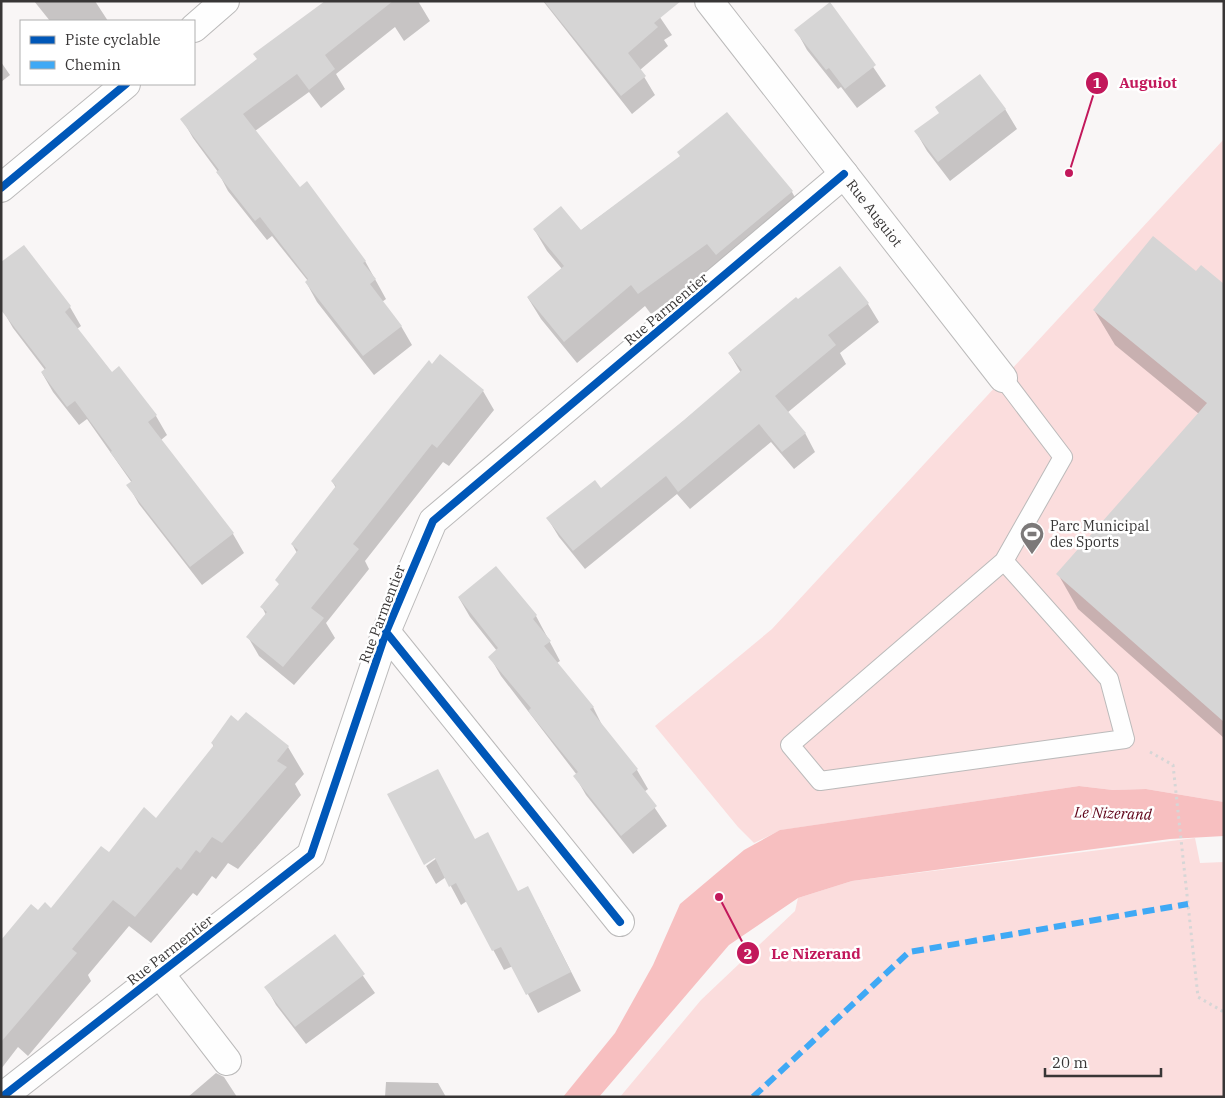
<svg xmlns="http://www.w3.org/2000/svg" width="1225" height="1098" font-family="'IBM Plex Serif',serif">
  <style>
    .green { fill: #fbdddd }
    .water { fill: #f7bfc0 }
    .shadow { fill: #0003 }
    .building { fill: #d6d5d5 }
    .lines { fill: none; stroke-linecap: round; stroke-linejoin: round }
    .lane-casing { stroke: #bbbaba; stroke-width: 20 }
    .street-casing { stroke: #bbbaba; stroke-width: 30 }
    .path { stroke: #d6d6d6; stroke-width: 3; stroke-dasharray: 2.5 4; stroke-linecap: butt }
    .lane { stroke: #fefefe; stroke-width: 18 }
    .street { stroke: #fefefe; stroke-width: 28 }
    .quiet { stroke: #3fa9f5; stroke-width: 6; stroke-dasharray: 12 6; stroke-linecap: butt }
    .cycleway-casing { stroke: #fff; stroke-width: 11 }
    .cycleway { stroke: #0057b8; stroke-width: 8 }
    .labels { text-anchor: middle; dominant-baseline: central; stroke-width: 5; stroke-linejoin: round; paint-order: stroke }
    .street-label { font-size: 14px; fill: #383636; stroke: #fff }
    .poi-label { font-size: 14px; fill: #383636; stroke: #fff; text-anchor: start }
    .water-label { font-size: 15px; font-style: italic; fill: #5e0016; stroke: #fff }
    .leader { fill: none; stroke: #c2185b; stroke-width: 2 }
    .callout-dot { fill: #c2185b; stroke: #fff; stroke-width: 2 }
    .mark-label { font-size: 15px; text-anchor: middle; font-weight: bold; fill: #fff }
    .callout-label { font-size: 15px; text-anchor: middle; font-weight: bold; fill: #c2185b; stroke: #fff; stroke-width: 5; stroke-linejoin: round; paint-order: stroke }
  </style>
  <rect width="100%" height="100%" fill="#f9f6f6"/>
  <!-- green -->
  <path class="green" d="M1224 139V802L1146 789 1113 790 1079 786 781 830 754 843 738 827 655 726 772 629Z
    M1195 838 1200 863 1224 862V1097H620L701 1000 795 911 798 898 852 881Z"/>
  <!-- water -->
  <path class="water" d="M1079 786 1113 790 1146 789 1224 802V836L1170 839 852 881 798 898 729 945 599 1097H563L615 1033 653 965 680 904 744 850 780 830Z"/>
  <!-- shadow -->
  <path class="shadow" d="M34 1H95L108 21H50Z
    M331 1H418L430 21 404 41 395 27 336 74 345 89 321 108 309 92 255 131 300 189 365 261 386 299 382 302 401 326 412 345 374 375 317 302 306 282 308 281 272 236 267 240 228 191 218 172 193 138 182 119Z
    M543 1H649L672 35 664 40 668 46 640 70 655 95 632 114Z
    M830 3 886 86 857 108 841 87 838 89 807 50 796 30Z
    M1 62 10 75 1 82Z
    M1005 109 1017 129 950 181 927 151 916 132Z
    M727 114 792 192 804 214 720 265 651 314 645 306 577 363 541 319 528 298 562 269 547 251 534 229 580 231 681 157Z
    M840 268 868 304 879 322 840 353 846 364 787 413 805 433 815 452 794 469 771 442 690 509 677 494 585 569 559 537 548 519 601 490 741 373 729 353Z
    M70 307 81 326 77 329 112 373 119 368 156 416 167 435 161 440 233 534 244 553 202 585 139 504 128 485 132 483 87 419 79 425 53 392 42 373 45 370 13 328 2 309Z
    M1094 310 1224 374V738L1078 609 1058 574 1199 414 1115 345Z
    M432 366 483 391 494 410 449 466 443 462 365 561 369 569 326 623 335 638 294 685 259 656 248 637 266 615 262 607 280 585 276 580 297 553 292 544 336 488 332 481Z
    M496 568 536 616 560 661 557 663 593 707 603 727 637 770 648 789 644 792 667 826 633 854 586 795 575 776 577 775 501 676 490 657 497 651 470 617 459 598Z
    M246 713 288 747 304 774 295 784 301 795 238 869 228 863 216 879 212 876 197 896 193 893 151 943 129 926 88 975 91 981 28 1056 18 1047 1 1069V942L38 912 51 910 109 854 157 820 214 747 212 743 238 723Z
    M389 795 475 840 518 893 538 907 581 991 538 1013 513 966 504 970 467 901 461 905 446 877 436 884 426 866 441 855Z
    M335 936 375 993 306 1044 276 1005 266 987Z
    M216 1073 224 1077 237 1097H188Z
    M386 1082 438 1083 446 1097H385Z"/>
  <!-- building -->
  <path class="building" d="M325 1H393L325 55 335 69 309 90 297 74 243 114 300 187 307 181 366 261 363 263 376 279 370 284 402 326 363 356 305 282 308 279 260 217 255 221 216 172 219 170 180 119 257 59 253 54Z
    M544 1H681L654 23 658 27 628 53 646 76 621 96Z
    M830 2 876 65 845 89 829 68 826 70 794 30Z
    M980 74 1006 109 938 162 914 131 939 113 935 107Z
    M727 112 793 191 716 255 707 244 638 294 631 285 564 342 527 297 564 266 533 229 561 206 581 230 680 156 677 152Z
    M1153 236 1196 271 1201 265 1224 284V722L1056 574 1207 403 1093 310Z
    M24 245 71 306 65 312 112 372 119 366 157 415 148 422 234 533 190 567 126 485 132 481 110 452 112 451 75 401 67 407 41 372 46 368 1 310V262Z
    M840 266 869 303 828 335 836 345 775 396 806 433 782 452 759 424 678 492 666 476 573 551 546 518 595 480 601 488 684 420 742 370 728 353 796 297 798 299Z
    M440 354 484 390 437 448 432 444 353 544 359 549 311 608 324 618 283 667 246 637 267 612 260 607 279 584 275 580 298 550 291 544 336 486 331 481 429 360 432 364Z
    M496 566 537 615 533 619 551 641 544 646 594 707 590 709 638 769 632 774 657 806 621 836 573 776 578 772 528 711 531 708 488 657 498 648 458 597Z
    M246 712 289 746 277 761 287 767 222 843 212 837 200 853 196 850 181 870 177 867 135 917 113 900 72 949 77 953 1 1042V940L31 904 38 910 45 902 51 908 101 846 109 852 144 807 156 818 214 745 211 743 231 715 238 721Z
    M438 769 475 839 488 832 518 891 528 886 571 972 526 995 501 947 492 951 456 883 449 887 435 858 424 865 387 794Z
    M335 934 365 974 295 1027 264 987Z"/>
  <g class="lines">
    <defs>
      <path id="lane" d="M1003 378 1063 457 1004 561 790 745 820 781 1125 739 1109 679 1004 561"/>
      <g id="street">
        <path id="s1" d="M709 1 1003 378"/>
        <path d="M194 28 225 1"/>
        <path d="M1 188 126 84"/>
        <path d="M386 632 620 922"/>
        <path d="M160 974 227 1061"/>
        <path d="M2 1097 311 855 386 632 433 521 844 174"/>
      </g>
    </defs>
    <!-- lane casing -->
    <use href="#lane" class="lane-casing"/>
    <!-- street casing -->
    <use href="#street" class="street-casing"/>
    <!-- path -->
    <path class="path" d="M1150 752 1173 765 1198 997 1224 1012"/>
    <!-- lane -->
    <use href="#lane" class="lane"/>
    <!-- street -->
    <use href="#street" class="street"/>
    <!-- quiet -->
    <path class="quiet" d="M753 1097 909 952 1188 904"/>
    <defs>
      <path id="cycleway" d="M1 188 126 84
        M386 632 620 922
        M2 1097 311 855 386 632 433 521 844 174"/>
    </defs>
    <!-- cycleway casing -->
    <use href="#cycleway" class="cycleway-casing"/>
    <!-- cycleway -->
    <use href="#cycleway" class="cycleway"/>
  </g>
  <!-- icons -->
  <defs>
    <symbol id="stadium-pin" viewBox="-11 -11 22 30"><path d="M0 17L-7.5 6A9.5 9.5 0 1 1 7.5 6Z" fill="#7c7979" stroke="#fff"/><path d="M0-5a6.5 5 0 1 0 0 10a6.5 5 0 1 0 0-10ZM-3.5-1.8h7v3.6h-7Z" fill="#fff"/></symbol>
  </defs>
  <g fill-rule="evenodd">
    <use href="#stadium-pin" x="1018" y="520" width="28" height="38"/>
  </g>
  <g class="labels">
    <!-- street labels -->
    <g class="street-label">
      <text stroke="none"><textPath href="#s1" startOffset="269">Rue Auguiot</textPath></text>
      <text transform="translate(666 309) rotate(-40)">Rue Parmentier</text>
      <text transform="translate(382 614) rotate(-69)">Rue Parmentier</text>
      <text transform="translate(170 950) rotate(-38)">Rue Parmentier</text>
    </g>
    <!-- poi labels -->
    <g class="poi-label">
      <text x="1050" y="526">Parc Municipal<tspan x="1050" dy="16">des Sports</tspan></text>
    </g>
    <!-- water labels -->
    <g class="water-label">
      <text transform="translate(1113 813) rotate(2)">Le Nizerand</text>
    </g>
  </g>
  <!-- callouts -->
  <path class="leader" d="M1069 173L1097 83M719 897L748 953"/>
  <g class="callout-dot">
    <circle cx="1069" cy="173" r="5"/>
    <circle cx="719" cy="897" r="5"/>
    <circle cx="1097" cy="83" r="12"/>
    <circle cx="748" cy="953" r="12"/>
  </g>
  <g class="mark-label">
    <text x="1097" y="88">1</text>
    <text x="748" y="959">2</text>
  </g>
  <g class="callout-label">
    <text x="1148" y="88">Auguiot</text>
    <text x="816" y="959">Le Nizerand</text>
  </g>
  <!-- border -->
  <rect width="1225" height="1098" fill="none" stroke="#383636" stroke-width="5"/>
  <!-- legend -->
  <rect x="20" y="20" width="175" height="65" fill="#ffffff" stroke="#afafaf"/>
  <rect x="30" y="36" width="25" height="8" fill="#0057b8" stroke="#afafaf"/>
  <text x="65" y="45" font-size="15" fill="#383636">Piste cyclable</text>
  <rect x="30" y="61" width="25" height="8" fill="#3fa9f5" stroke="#afafaf"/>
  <text x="65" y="70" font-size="15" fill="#383636">Chemin</text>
  <!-- scale -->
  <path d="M1045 1068v8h116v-8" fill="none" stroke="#383636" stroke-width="2.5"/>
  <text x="1052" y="1068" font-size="15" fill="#383636" stroke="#ffffff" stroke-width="4" paint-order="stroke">20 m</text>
</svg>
